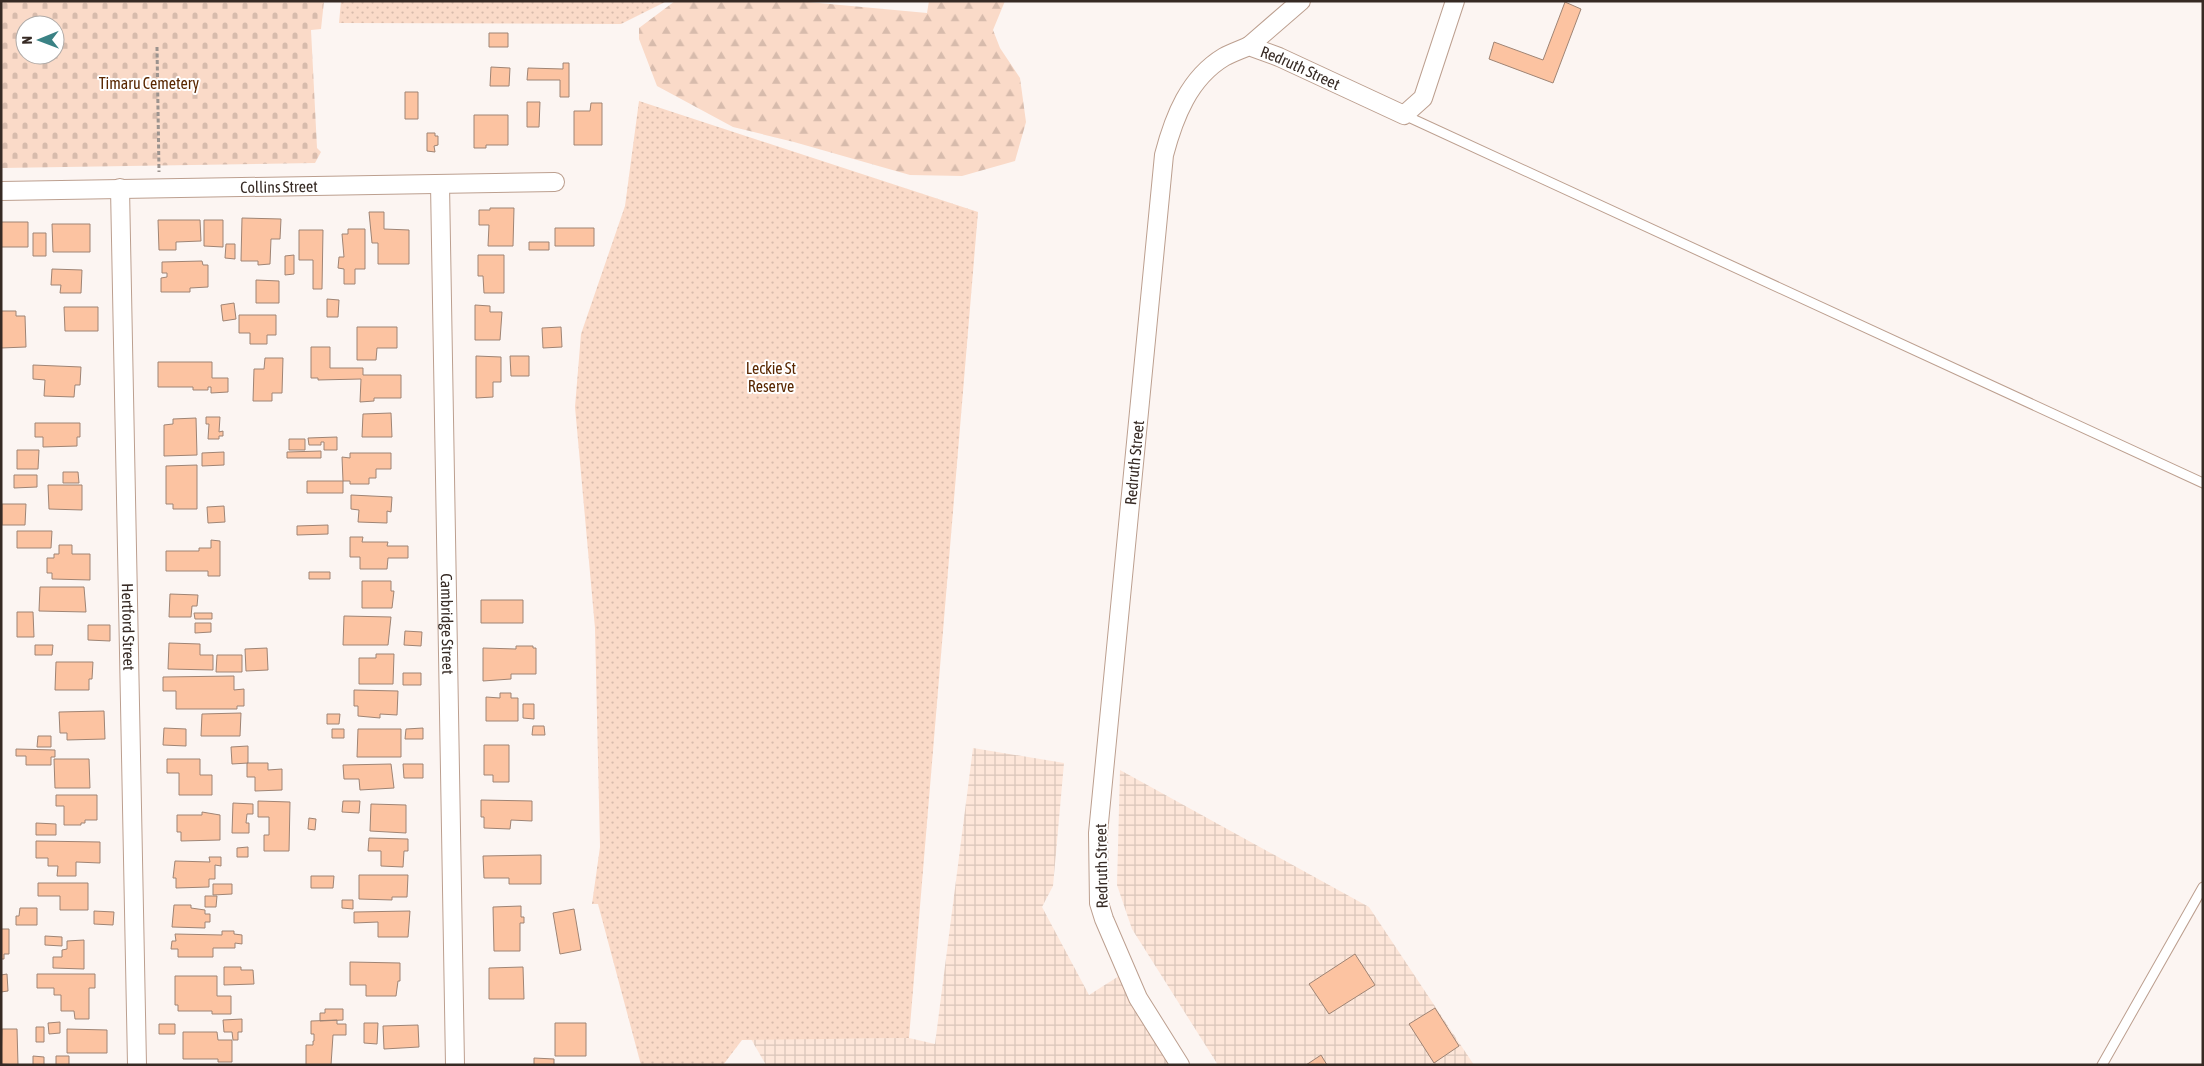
<svg xmlns="http://www.w3.org/2000/svg" width="2204" height="1066" font-family="'Asap Condensed',sans-serif">
  <style>
    .industrial { fill: url(#industrial-grid) }
    .forest { fill: url(#forest-firs) }
    .cemetery { fill: url(#cemetery-stones); fill-rule: evenodd }
    .park { fill: url(#park-dots) }
    .building { fill: #fcc3a1; stroke: #9f8474 }
    .lines { fill: none; stroke-linecap: round; stroke-linejoin: round }
    .service-casing { stroke: #bc9f8f; stroke-width: 11 }
    .minor-casing { stroke: #bc9f8f; stroke-width: 20 }
    .path { stroke: #9c938e; stroke-width: 3; stroke-dasharray: 4 2.5; stroke-linecap: butt }
    .service { stroke: #fff; stroke-width: 9 }
    .minor { stroke: #fff; stroke-width: 18 }
    .labels { text-anchor: middle; dominant-baseline: central; stroke-width: 4; stroke-linejoin: round; paint-order: stroke }
    .street-label { font-size: 16px; fill: #362a24; stroke: #fff }
    .park-label { font-size: 16px; fill: #592700; stroke: #fff }
  </style>
  <defs>
    <pattern id="industrial-grid" width="8" height="8" patternUnits="userSpaceOnUse" patternTransform="scale(1.25)"><rect width="8" height="8" fill="#fde6d9"/><path d="M0 4h8M4 0v8" fill="none" stroke="#d9c5ba"/></pattern>
    <pattern id="forest-firs" width="22" height="20" patternUnits="userSpaceOnUse" patternTransform="scale(1.25)"><rect width="22" height="20" fill="#fadac8"/><path d="M5 1l3.5 6h-7zM16 11l3.5 6h-7z" fill="#d7bbac"/></pattern>
    <pattern id="cemetery-stones" width="16" height="16" patternUnits="userSpaceOnUse" patternTransform="scale(1.25)"><rect width="16" height="16" fill="#fadac8"/><path d="M2 7V4a2 2 0 0 1 4 0v3zM10 15v-3a2 2 0 0 1 4 0v3z" fill="#d7bbac"/></pattern>
    <pattern id="park-dots" width="8" height="8" patternUnits="userSpaceOnUse" patternTransform="scale(1.25)"><rect width="8" height="8" fill="#fadac8"/><path d="M2 2h.1M6 6h.1" fill="none" stroke="#d7bbac" stroke-width="1.8" stroke-linecap="round"/></pattern>
  </defs>
  <rect width="100%" height="100%" fill="#fcf5f2"/>
  <!-- industrial -->
  <path class="industrial" d="M973 748 1064 763 1053 886 1042 907 1089 995 1119 976 1173 1065H766L751 1039 909 1038 935 1044Z
    M1120 770 1369 907 1474 1065H1218L1132 929 1117 885Z"/>
  <!-- forest -->
  <path class="forest" d="M675 1H797L927 13 929 1H1005L993 30 1000 48 1020 78 1026 122 1015 161 962 176 910 175 794 142 733 127 657 86 639 39V28Z"/>
  <!-- cemetery -->
  <path class="cemetery" d="M1 1H324L321 29 311 30 317 148 321 152 315 163 1 168ZM25 25H55V55H25Z"/>
  <!-- park -->
  <path class="park" d="M341 1H667L621 24 339 23Z
    M639 101 978 212 909 1038 742 1040 723 1065H641L598 904H592L600 847 595 628 575 407 581 334 625 206Z"/>
  <!-- building -->
  <path class="building" d="M1565 2 1581 9 1553 83 1489 59 1494 42 1543 60Z
    M489 33H508V47H489Z
    M563 63H569V97H560V80H527L528 68 563 69Z
    M491 67 510 68 509 86H490Z
    M405 92H418V119H405Z
    M527 102H540L539 127H527Z
    M591 103H602V145H574V111H590Z
    M474 115H508V145H486V148H474Z
    M427 133H435V136H438V145L434 146 435 152 427 151Z
    M490 208H514L513 246H488L489 225H479V210H490Z
    M369 212H384V229L409 230V264H378V243H372Z
    M242 218 281 219 280 239H271L270 264 258 265V261H241Z
    M158 220H200L201 241 176 242V250H159Z
    M204 220H223V247L204 246Z
    M1 222H28V247H1Z
    M52 224H90V252H53Z
    M555 228H594V246H555Z
    M348 229H365V269H355V284H344V269L338 268 339 257H344L342 234H348Z
    M299 230H323L322 289H313V260H299Z
    M33 233H46V256H33Z
    M529 242H549V250H529Z
    M226 244H235V259L225 258Z
    M294 255V274L285 275V256Z
    M478 255H504V293H484L483 276H478Z
    M202 261 203 265H208V287L190 288V292H161V278L167 277V273H162V262Z
    M52 269 82 270 81 293H60L61 285H51Z
    M256 280 279 281V303H256Z
    M327 299 339 300 338 317H327Z
    M234 303 236 319 223 321 221 305Z
    M475 305 490 306V312H502L500 340H475Z
    M64 307H98V331H65Z
    M1 311H16V316H25L26 347 1 348Z
    M239 315H276V335H267V344H250V333H239Z
    M357 327H397V348H377L376 360H357Z
    M561 327 562 347 543 348 542 328Z
    M311 347H330V368H363V375H401V398H374V401L360 402 361 379 318 380V378H311Z
    M476 356 501 357V382H493V397L476 398Z
    M510 356H529V376H511Z
    M265 358H283L282 393H272V401H253L254 369H264Z
    M158 362H212V378H228V392L211 393V387H208V390H193V387H158Z
    M33 365 81 367 80 385H75L74 397 44 396 45 380 33 379Z
    M391 413 392 437H362L363 414Z
    M206 417H220L219 432 223 431V436H219V439H208L209 424H206Z
    M196 418 197 455 164 456V425L173 424V419Z
    M35 423H80V437H77V446L43 447V437H35Z
    M337 437V450H324V442H321V445H309L308 438Z
    M289 439H305V450H289Z
    M17 450H39L38 469H17Z
    M321 451V458H287V452Z
    M224 452V465L202 466V453Z
    M350 453H391V469H376V478H369V484H350V481H343L342 457 350 458Z
    M197 465V509H173V504H166V466Z
    M63 472H78L79 483H63Z
    M14 475H37V487L14 488Z
    M307 481H343V493H307Z
    M48 485H82V510L49 509Z
    M351 495 392 497 391 512 387 511V523L358 522 359 510 351 509Z
    M2 504H26L25 525H2Z
    M224 506 225 522 208 523 207 507Z
    M328 525V534L297 535V526Z
    M17 531H52L51 548H17Z
    M350 537H363L362 542H388L387 546H408V558H388L387 569H360V557H350Z
    M211 540 220 541V576H208V571H166V551H199V548H211Z
    M59 545H72V554H90V580L52 579V573H47V558H54V554H59Z
    M309 572H330V579H309Z
    M362 581H391V591H394L392 608H362Z
    M40 587H84L86 612 39 611Z
    M170 594 198 595 197 606H192L191 617H169Z
    M481 600H523V623H481Z
    M17 612H33L34 637H17Z
    M194 613H212V619H195Z
    M344 616 391 617 388 645H343Z
    M195 623H211V632L195 633Z
    M88 625H110V641L88 640Z
    M405 631 422 632 421 646 404 645Z
    M169 643 200 644V655H213V670L168 669Z
    M35 645H53L52 655H35Z
    M516 646H533V648H536V674H511V679L483 681V648L516 649Z
    M267 648 268 670 246 671 245 649Z
    M376 654H394L393 684H359V658H376Z
    M217 655H242V672H216Z
    M56 662H93L92 679H89V690H55Z
    M403 673H421V685H403Z
    M234 676V690L244 689V706H237V709H176V691H163V677Z
    M354 690 398 691 397 715 380 714V718L358 716V706H354Z
    M500 693H511V698H518V721H486V697L500 698Z
    M523 704H534V719L523 718Z
    M104 711 105 739 67 740V733H60L59 712Z
    M241 713 240 736H201L202 714Z
    M327 714H340L339 724H327Z
    M533 726H544L545 735H532Z
    M164 728 186 729V746L163 745Z
    M423 728V739H405L406 729Z
    M332 729H344V738H332Z
    M358 729H401V757H357Z
    M38 736H51V747H37Z
    M484 745H509V782H493V775H484Z
    M248 746V763L232 764 231 747Z
    M16 749 55 750V757H51V765H26V756H16Z
    M54 759H89L90 788H55Z
    M167 759H200V775H212V795H179V773H167Z
    M247 763H268V770L282 769V790L255 791V777H247Z
    M391 764 394 788 360 790 359 779H344L343 765Z
    M403 764H423V778H404Z
    M56 795H97V820H85V823H81V825H64V806H56Z
    M481 800 532 801V821L511 820 510 829 484 828V817H481Z
    M258 801 290 802 289 851H264V835H269V817H258Z
    M343 801H360L359 813 342 812Z
    M233 803 253 804V814H247L246 823H249V833H232Z
    M371 804 406 805V833L370 831Z
    M202 812 220 815V840L181 841V832H177V815H202Z
    M309 818 316 819 315 830 308 829Z
    M36 823 56 824V835H36Z
    M369 838 408 839V851H404L403 867 381 866V851H368Z
    M36 841 100 842V863L76 862V876H57L58 866H48V858H36Z
    M248 847V857H237V848Z
    M541 855V884H509V878H484L483 856Z
    M209 857H221V866L215 865V879H209V887L176 888V878H173L175 861 210 862Z
    M359 875H408L407 897H392V900L359 899Z
    M311 876H334L333 888H311Z
    M38 883H88V910H60V896H38Z
    M213 884H232V894L213 895Z
    M205 896H217L216 907H205Z
    M342 900H353V909L342 908Z
    M174 905H191V908L205 910V914H210V922H205V928L172 927Z
    M521 906V917H524V923H520V951H494L493 907Z
    M20 908H37V925H16V916H19Z
    M574 909 581 950 560 954 553 913Z
    M94 911 114 912 113 925 94 924Z
    M410 911 408 937H378V922L354 923V912Z
    M1 929H9V954H4V959H1Z
    M222 931H234V934L242 935V944L235 943V948H213V957H178V949H171L172 941H176L175 934 222 935Z
    M45 936 62 937V946L45 945Z
    M84 940V969L53 968V957H62V950L67 949V941Z
    M1355 954 1375 985 1329 1014 1309 984Z
    M350 962 400 963V981H398L396 996H366V985H350Z
    M224 967H241V970H253L254 984 224 985Z
    M523 967 524 999H489V968Z
    M7 974 8 991 1 992V975Z
    M37 974H95V988H89V1019H75L74 1011H61V995H54V988H37Z
    M175 976H217V996H231V1014H212V1011H178V1005H175Z
    M1435 1008 1459 1046 1434 1063 1409 1024Z
    M325 1009H343V1020L320 1021V1013H325Z
    M242 1019V1032H238V1040H233L232 1032H224L223 1020Z
    M337 1020V1024H346V1035H333L331 1065H306V1045H313V1041H314V1034H311V1021Z
    M60 1022V1033L49 1034 48 1023Z
    M364 1023H378L377 1044 364 1043Z
    M555 1023H586V1056H555Z
    M159 1024H175V1034H159Z
    M418 1025 419 1047 384 1049 383 1026Z
    M36 1027H44V1042H36Z
    M2 1029H17L18 1065 1 1064Z
    M67 1029 107 1030V1053H67Z
    M183 1032H217L218 1040H232V1062H218V1059H183Z
    M1321 1055 1327 1065H1306Z
    M33 1056 44 1057V1065H33Z
    M56 1056H69V1065H56Z
    M534 1058 554 1059V1065H534Z"/>
  <g class="lines">
    <defs>
      <path id="service" d="M1404 115 2203 483
        M2102 1065 2203 887"/>
      <g id="minor">
        <path d="M1249 46 1301 1"/>
        <path id="s1" d="M440 184 455 1065"/>
        <path id="s2" d="M120 188 137 1065"/>
        <path id="s3" d="M1 191 555 182"/>
        <path id="s4" d="M1180 1065 1138 998 1104 919 1099 903 1098 833 1164 155C1174 117 1189 78 1224 57 1231 53 1240 50 1249 46L1279 57 1404 115 1423 98 1455 1"/>
      </g>
    </defs>
    <!-- service casing -->
    <use href="#service" class="service-casing"/>
    <!-- minor casing -->
    <use href="#minor" class="minor-casing"/>
    <!-- path -->
    <path class="path" d="M157 47 159 172"/>
    <!-- service -->
    <use href="#service" class="service"/>
    <!-- minor -->
    <use href="#minor" class="minor"/>
  </g>
  <g class="labels">
    <!-- street labels -->
    <g class="street-label">
      <text stroke="none"><textPath href="#s4" startOffset="1134">Redruth Street</textPath></text>
      <text stroke="none"><textPath href="#s3" startOffset="278">Collins Street</textPath></text>
      <text stroke="none"><textPath href="#s4" startOffset="624">Redruth Street</textPath></text>
      <text stroke="none"><textPath href="#s1" startOffset="440">Cambridge Street</textPath></text>
      <text stroke="none"><textPath href="#s2" startOffset="439">Hertford Street</textPath></text>
      <text transform="translate(1101 866) rotate(-91)">Redruth Street</text>
    </g>
    <!-- park labels -->
    <g class="park-label">
      <text x="149" y="83">Timaru Cemetery</text>
      <text x="771" y="368">Leckie St<tspan x="771" dy="18">Reserve</tspan></text>
    </g>
  </g>
  <!-- border -->
  <rect width="2204" height="1066" fill="none" stroke="#362a24" stroke-width="5"/>
  <!-- north arrow -->
  <g transform="translate(40 40) rotate(269)"><circle r="24" fill="#ffffff" stroke="#afaaa7"/>
  <path d="M0-4L9 19L0 12L-9 19Z" fill="#3a8285"/>
  <text y="-8" font-size="14" font-weight="bold" text-anchor="middle" fill="#362a24">N</text>
  </g>
</svg>
